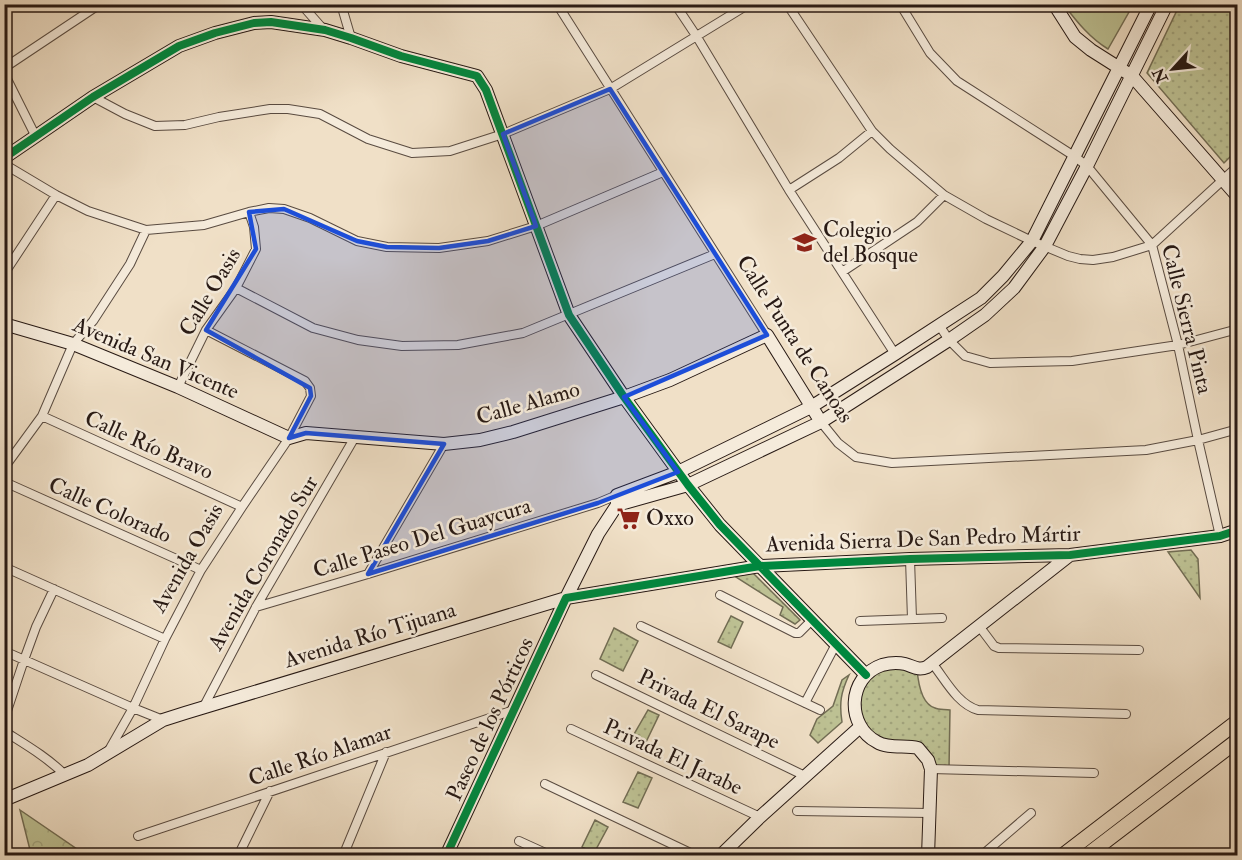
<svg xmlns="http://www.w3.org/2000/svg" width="1242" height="860" font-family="'IM FELL Double Pica',serif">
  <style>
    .green { fill: url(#green-dots); stroke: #726d54; stroke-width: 1.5 }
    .forest { fill: url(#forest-crowns); stroke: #726d54; stroke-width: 1.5 }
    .pitch { fill: #bdc193; stroke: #726d54; stroke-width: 1.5 }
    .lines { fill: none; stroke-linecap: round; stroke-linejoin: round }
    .street-casing { stroke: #594b41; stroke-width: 10 }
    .secondary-casing { stroke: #271914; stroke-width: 14 }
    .primary-casing { stroke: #271914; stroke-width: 16 }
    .street { stroke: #f5ebdb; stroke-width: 8 }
    .secondary { stroke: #f5ebdb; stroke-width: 12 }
    .primary { stroke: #f0e0c7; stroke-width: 14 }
    .cycleway-casing { stroke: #f5ebdb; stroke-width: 11 }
    .cycleway { stroke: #00873e; stroke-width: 8 }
    .marked { fill: #1d4ed8; fill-opacity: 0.2; stroke: #1d4ed8; stroke-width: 4.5; stroke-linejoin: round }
    .labels { text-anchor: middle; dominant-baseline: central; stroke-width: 5; stroke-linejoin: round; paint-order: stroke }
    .poi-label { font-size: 22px; fill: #271914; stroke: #f5ebdb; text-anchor: start }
    .street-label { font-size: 22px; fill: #271914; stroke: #f5ebdb }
  </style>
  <defs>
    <pattern id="green-dots" width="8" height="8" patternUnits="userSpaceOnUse" patternTransform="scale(1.5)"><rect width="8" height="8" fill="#bdc193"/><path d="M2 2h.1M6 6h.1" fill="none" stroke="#a2a57e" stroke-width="1.8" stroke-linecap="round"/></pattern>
    <pattern id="forest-crowns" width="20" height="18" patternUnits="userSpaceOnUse" patternTransform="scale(1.5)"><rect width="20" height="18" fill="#bdc193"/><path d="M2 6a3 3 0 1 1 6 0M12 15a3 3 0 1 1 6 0" fill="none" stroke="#a2a57e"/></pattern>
  </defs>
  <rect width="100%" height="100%" fill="#f0e0c7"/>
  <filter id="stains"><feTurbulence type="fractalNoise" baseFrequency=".00333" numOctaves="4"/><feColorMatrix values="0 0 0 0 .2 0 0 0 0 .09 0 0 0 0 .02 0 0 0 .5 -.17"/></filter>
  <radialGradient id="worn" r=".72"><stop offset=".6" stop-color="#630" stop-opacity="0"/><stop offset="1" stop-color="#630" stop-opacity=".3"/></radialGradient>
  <!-- green -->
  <path class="green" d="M1180 4 1237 5V150L1224 163 1147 73Z
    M1191 550 1198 559 1200 598 1168 552Z
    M753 573 800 620 795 624 780 615 783 607 731 574Z
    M731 616 743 622 731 648 718 642Z
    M614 628 638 641 623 671 600 659Z
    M880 666 917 669C918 681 921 704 935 708 939 710 945 709 950 710L949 769H931L923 753 867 736 854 700Z
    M849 675C841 692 839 703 842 722L818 743 810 735 817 719 833 706 842 680Z
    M648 710 659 715 646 742 633 736Z
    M638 772 652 778 638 808 623 802Z
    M595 820 608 827 594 853 582 847Z"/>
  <!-- forest -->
  <path class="forest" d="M20 810 83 853 89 855H34L30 850Z"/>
  <!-- pitch -->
  <path class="pitch" d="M1064 5H1133L1108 49C1090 38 1077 22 1064 5Z"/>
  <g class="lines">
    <defs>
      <path id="street" d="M301 4 324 30
        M341 4 351 38
        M557 4 767 335
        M675 4 697 37 789 190 895 354
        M787 4 872 131 890 149 944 195 986 219 1032 241 1068 256 1080 259 1093 260 1113 257 1152 245 1238 166
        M900 4 930 53 957 81 1074 156 1087 166 1152 245 1178 345 1198 440 1220 536
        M4 68 100 4
        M4 73 36 137
        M93 97 125 114 155 126 185 125 219 117 270 109H288L320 114 368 139 412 153 450 151 503 134 610 89 749 4
        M4 164 56 195 88 211 146 230 204 225 249 212 269 208 284 209 310 218 357 241 387 247 439 248 488 241 536 226 663 172
        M789 190 839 158 872 131
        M842 272 917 222 944 195
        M4 274 56 195
        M236 288 313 328 358 340 402 346 458 345 523 333 715 254
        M939 325 949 340 965 356 990 363 1072 361 1178 345 1238 329
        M178 387 206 330 236 288 256 249 254 227 249 212
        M42 416 242 507
        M821 422 838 443 856 457 892 463 1146 450 1198 440 1238 429
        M4 468 42 416 73 344 93 321 130 264 146 230
        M4 481 9 484 201 570
        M910 559 912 619
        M4 567 165 639
        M368 574 444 444
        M720 595 795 633H799L812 620
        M256 607 368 574 598 503 617 495
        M860 621 942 618
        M641 626 820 710
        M979 626 994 646 999 648 1139 650
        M4 651 133 708 163 720
        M932 663C945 679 957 704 978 710L1126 714
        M596 675 805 776
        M805 703 836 644
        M203 708 256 607 355 437
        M4 720 24 660 36 627 54 589
        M571 729 760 817
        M4 731C26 745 47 757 65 775
        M108 752 133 708 165 639 201 570 242 507 289 438 311 396 310 388 305 381 206 330
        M931 769 1094 773
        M545 784 697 856
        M797 811 930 813
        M138 836 514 710
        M519 841 552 856
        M238 856 270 791
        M343 856 386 752
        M981 856 1031 813"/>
      <path id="secondary" d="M1054 4 1075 37 1091 50 1132 76 1238 197
        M4 158 93 97 179 46 215 33 254 23 271 22 325 30 351 38 401 56 477 76 486 90 569 315 624 397 688 485 720 525 866 675
        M4 324 73 344 178 387 289 438 306 433 444 444 480 440 513 432 624 397 670 380 767 335 821 422
        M617 505 688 485 821 422 949 340 985 315 1014 288 1045 246 1087 166 1167 4
        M4 800 88 765 163 720 185 713 566 598 760 566 910 559 1070 555 1220 536 1238 530
        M446 856 566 598 598 534 617 505V495L678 472 811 407 895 354 981 298 1003 276 1032 241 1151 4
        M720 856 760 817 860 727
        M928 856 931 769 928 760 918 748C905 745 888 749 877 742 846 726 847 677 882 665 889 663 897 662 905 664 913 666 918 671 927 667L1070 555"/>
      <path id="primary" d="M1062 856 1238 721
        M1086 856 1238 740"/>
    </defs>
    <!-- street casing -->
    <use href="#street" class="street-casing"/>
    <!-- secondary casing -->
    <use href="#secondary" class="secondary-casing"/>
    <!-- primary casing -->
    <use href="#primary" class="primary-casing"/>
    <!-- street -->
    <use href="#street" class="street"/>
    <!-- secondary -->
    <use href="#secondary" class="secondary"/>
    <!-- primary -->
    <use href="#primary" class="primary"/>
    <defs>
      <path id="cycleway" d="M4 158 93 97 179 46 215 33 254 23 271 22 325 30 351 38 401 56 477 76 486 90 569 315 624 397 688 485 720 525 866 675
        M446 856 566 598 760 566 910 559 1070 555 1220 536 1238 530"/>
    </defs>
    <!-- cycleway casing -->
    <use href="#cycleway" class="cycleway-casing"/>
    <!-- cycleway -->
    <use href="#cycleway" class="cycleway"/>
  </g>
  <!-- marked area -->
  <path class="marked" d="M610 89 767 335 624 397 678 472 598 503 368 574 444 444 306 433 289 438 311 396 310 388 206 330 256 249 249 212 284 209 357 241 387 247 439 248 488 241 536 226 503 134Z"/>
  <!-- icons -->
  <defs>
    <symbol id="school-bare" viewBox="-9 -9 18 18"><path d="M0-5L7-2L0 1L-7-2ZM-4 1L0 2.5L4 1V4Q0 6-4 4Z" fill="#8f2418" stroke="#f5ebdb" stroke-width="2.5" paint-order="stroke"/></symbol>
    <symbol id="supermarket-bare" viewBox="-9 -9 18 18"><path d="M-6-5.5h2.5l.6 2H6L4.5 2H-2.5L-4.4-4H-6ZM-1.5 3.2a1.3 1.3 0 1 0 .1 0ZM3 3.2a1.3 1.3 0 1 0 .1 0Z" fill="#8f2418" stroke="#f5ebdb" stroke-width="2.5" paint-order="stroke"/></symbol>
  </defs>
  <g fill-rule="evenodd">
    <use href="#school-bare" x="788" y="226" width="33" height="33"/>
    <use href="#supermarket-bare" x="612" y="502" width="33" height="33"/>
  </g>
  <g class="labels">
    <!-- poi labels -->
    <g class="poi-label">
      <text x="823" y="230">Colegio<tspan x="823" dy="25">del Bosque</tspan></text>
      <text x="646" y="518">Oxxo</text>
    </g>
    <!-- street labels -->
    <g class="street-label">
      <text transform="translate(210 292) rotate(-59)">Calle Oasis</text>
      <text transform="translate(1187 319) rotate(76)">Calle Sierra Pinta</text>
      <text transform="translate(795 339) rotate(57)">Calle Punta de Canoas</text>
      <text transform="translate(156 358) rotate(23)">Avenida San Vicente</text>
      <text transform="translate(528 403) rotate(-16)">Calle Alamo</text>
      <text transform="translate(149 445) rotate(24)">Calle Río Bravo</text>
      <text transform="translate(110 510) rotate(24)">Calle Colorado</text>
      <text transform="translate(422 538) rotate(-17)">Calle Paseo Del Guaycura</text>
      <text transform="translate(923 539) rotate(-2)">Avenida Sierra De San Pedro Mártir</text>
      <text transform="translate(187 558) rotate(-60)">Avenida Oasis</text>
      <text transform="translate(263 563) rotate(-60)">Avenida Coronado Sur</text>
      <text transform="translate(370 635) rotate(-17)">Avenida Río Tijuana</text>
      <text transform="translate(709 709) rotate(26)">Privada El Sarape</text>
      <text transform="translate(490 719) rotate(-65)">Paseo de los Pórticos</text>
      <text transform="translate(320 755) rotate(-19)">Calle Río Alamar</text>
      <text transform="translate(673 757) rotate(25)">Privada El Jarabe</text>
    </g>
  </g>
  <!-- margin -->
  <rect width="1242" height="860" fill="none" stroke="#f0e0c7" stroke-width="24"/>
  <rect x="6" y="6" width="1230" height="848" fill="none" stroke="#271914" stroke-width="3"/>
  <rect x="12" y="12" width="1218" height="836" fill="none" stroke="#271914" stroke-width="1.5"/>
  <!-- north arrow -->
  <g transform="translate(1173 69) rotate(243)" stroke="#f5ebdb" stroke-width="4.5" paint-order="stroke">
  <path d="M0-4.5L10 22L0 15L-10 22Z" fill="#271914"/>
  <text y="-9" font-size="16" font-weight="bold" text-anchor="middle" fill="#271914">N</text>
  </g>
  <rect width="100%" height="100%" filter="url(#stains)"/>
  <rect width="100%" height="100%" fill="url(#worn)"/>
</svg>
